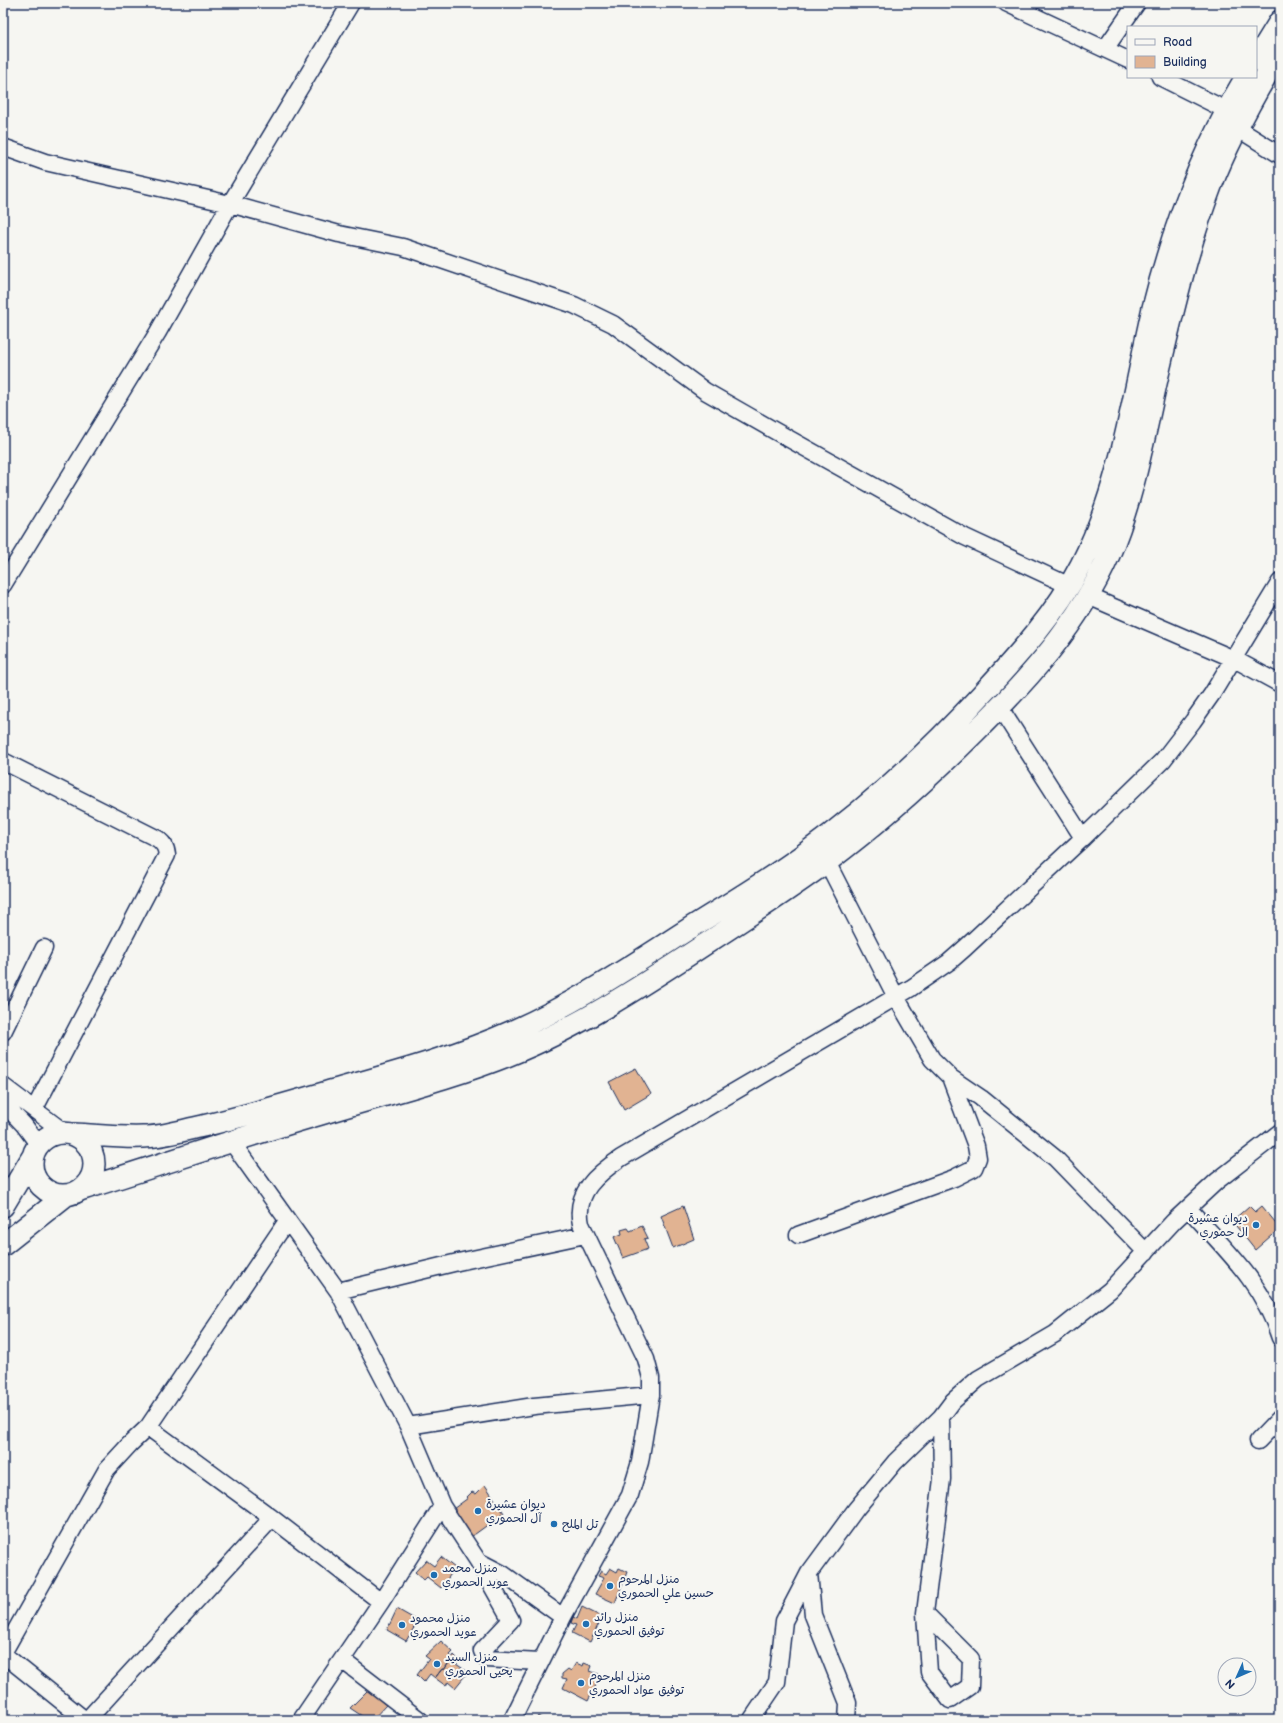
<svg xmlns="http://www.w3.org/2000/svg" width="1283" height="1723" font-family="'Balsamiq Sans','Playpen Sans Arabic',sans-serif">
  <style>
    .building { fill: #e1b392; stroke: #1b2f5e }
    .lines { fill: none; stroke-linecap: round; stroke-linejoin: round }
    .minor-casing { stroke: #1b2f5e; stroke-width: 19 }
    .major-casing { stroke: #1b2f5e; stroke-width: 24 }
    .minor { stroke: #f6f6f2; stroke-width: 16 }
    .major { stroke: #f6f6f2; stroke-width: 21 }
    .poi-dot { fill: #1f6fb2; stroke: #f6f6f2; stroke-width: 1.5 }
    .labels { text-anchor: middle; dominant-baseline: central; stroke-width: 4; stroke-linejoin: round; paint-order: stroke }
    .poi-label { font-size: 12px; fill: #1b2f5e; stroke: #f6f6f2; text-anchor: start }
  </style>
  <rect width="100%" height="100%" fill="#f6f6f2"/>
  <filter id="ink" filterUnits="userSpaceOnUse"><feTurbulence type="fractalNoise" baseFrequency=".025" numOctaves="2"/><feDisplacementMap in="SourceGraphic" scale="8" xChannelSelector="R" yChannelSelector="G"/><feConvolveMatrix kernelMatrix="1 2 1 2 8 2 1 2 1" color-interpolation-filters="sRGB"/></filter>
  <g filter="url(#ink)">
    <!-- building -->
    <path class="building" d="M636 1068 651 1094 624 1110 609 1082Z
      M683 1206 694 1239 673 1248 661 1216Z
      M1249 1206 1255 1212 1262 1206 1280 1228 1255 1250 1232 1221Z
      M642 1226 648 1238 644 1239 648 1249 623 1258 614 1237 622 1234 621 1230 628 1228 630 1231Z
      M485 1485 504 1513 471 1537 453 1509 468 1498H466L472 1492 476 1494Z
      M441 1557 455 1568 441 1588 427 1577 424 1580 415 1572 426 1560 434 1566Z
      M610 1568 617 1572 619 1568 627 1572 615 1603 595 1594 604 1578 598 1576 601 1571 606 1574Z
      M582 1607 602 1617 590 1642 572 1633 576 1625 571 1623 573 1617 577 1619Z
      M397 1609 418 1621 406 1641 387 1630Z
      M441 1641 453 1652 450 1655 452 1658 444 1670 442 1669 435 1678 430 1674 424 1682 417 1675 429 1659 425 1656Z
      M454 1655 459 1660 456 1664 468 1672 455 1688 448 1682 446 1686 435 1678 442 1669 444 1670Z
      M576 1663 583 1666 584 1663 592 1666 590 1671 601 1675 588 1701 563 1688 567 1679 562 1678V1674L568 1669 571 1671Z
      M368 1690 374 1695 377 1692 382 1697 380 1700 386 1705 372 1720H360L362 1716 350 1708Z
      M538 1716 544 1720H535Z"/>
    <g class="lines">
      <defs>
        <path id="minor" d="M1006 3 1128 60
          M1105 49 1137 3
          M1160 77 1226 110
          M1237 128 1280 155
          M3 147 45 162 230 204 339 234 403 247 574 305 613 324 705 391 775 431 965 537 1070 586
          M3 585 158 332 230 204 351 3
          M1088 596 1234 659 1280 684
          M1000 708 1083 838
          M3 761 158 839C164 844 166 847 167 855L35 1108
          M827 862 896 997 932 1059 950 1077 981 1098 1055 1158 1146 1252
          M3 1032 44 948
          M3 1086 64 1132
          M3 1103 24 1125 38 1144
          M231 1141 338 1291 408 1426 442 1506 478 1561 503 1574 563 1617
          M1188 1208C1226 1250 1263 1283 1280 1338
          M798 1235 954 1178 974 1168 978 1158 976 1146 950 1077
          M338 1291 458 1262 585 1235
          M408 1426 534 1406 651 1395
          M148 1427 272 1518 381 1602
          M1258 1441 1280 1418
          M478 1561 511 1620 482 1651 486 1659 540 1662
          M809 1573 813 1615 848 1703 847 1720
          M925 1613 971 1659 970 1686 950 1700 929 1672 925 1613 942 1479 941 1417
          M3 1653 107 1469 130 1444 148 1427 287 1221
          M3 1654 85 1720
          M342 1660 420 1720
          M87 1720 272 1518
          M301 1720 381 1602 442 1506
          M512 1720 563 1617 630 1495 640 1462 651 1395V1378L646 1359 581 1224C574 1193 597 1174 621 1158L911 988 949 962 965 948 1083 838 1163 760 1193 721 1212 694 1280 582
          M753 1720 752 1719 777 1682 784 1621 809 1573 856 1509 895 1462 941 1417 953 1401 978 1379 1055 1334 1110 1290 1174 1221 1217 1181 1280 1132"/>
        <path id="major" d="M1256 60 1280 21
          M32 1164a31 31 0 1 1 62 0a31 31 0 1 1-62 0Z
          M74 1134C97 1135 121 1138 143 1137 163 1137 183 1130 203 1126 245 1116 286 1104 327 1092 391 1074 455 1057 515 1030 576 1003 631 966 687 930 725 906 766 882 803 855 868 808 927 754 982 694 1019 654 1056 614 1081 565 1122 485 1133 394 1153 308 1173 226 1203 149 1246 77
          M83 1189C163 1164 242 1137 321 1114 383 1095 449 1079 509 1055 580 1027 646 983 710 941 750 915 790 889 828 861 880 822 929 778 975 732 1028 680 1079 624 1109 555 1135 495 1145 430 1160 366 1174 306 1189 244 1211 186 1229 139 1254 95 1280 52
          M3 1206 33 1156
          M3 1245 65 1196"/>
      </defs>
      <!-- minor casing -->
      <use href="#minor" class="minor-casing"/>
      <!-- major casing -->
      <use href="#major" class="major-casing"/>
      <!-- minor -->
      <use href="#minor" class="minor"/>
      <!-- major -->
      <use href="#major" class="major"/>
    </g>
  </g>
  <!-- markers -->
  <g class="poi-dot">
    <circle cx="1256" cy="1225" r="4"/>
    <circle cx="478" cy="1511" r="4"/>
    <circle cx="554" cy="1524" r="4"/>
    <circle cx="434" cy="1575" r="4"/>
    <circle cx="610" cy="1586" r="4"/>
    <circle cx="586" cy="1624" r="4"/>
    <circle cx="402" cy="1625" r="4"/>
    <circle cx="437" cy="1664" r="4"/>
    <circle cx="581" cy="1683" r="4"/>
  </g>
  <g class="labels">
    <!-- poi labels -->
    <g class="poi-label">
      <text x="1248" y="1218" text-anchor="end">ديوان عشيرة<tspan x="1248" dy="14">ال حموري</tspan></text>
      <text x="486" y="1504">ديوان عشيرة<tspan x="486" dy="14">آل الحموري</tspan></text>
      <text x="562" y="1524">تل الملح</text>
      <text x="442" y="1568">منزل محمد<tspan x="442" dy="14">عويد الحموري</tspan></text>
      <text x="618" y="1579">منزل المرحوم<tspan x="618" dy="14">حسين علي الحموري</tspan></text>
      <text x="594" y="1617">منزل رائد<tspan x="594" dy="14">توفيق الحموري</tspan></text>
      <text x="410" y="1618">منزل محمود<tspan x="410" dy="14">عويد الحموري</tspan></text>
      <text x="445" y="1657">منزل السيد<tspan x="445" dy="14">يحيى الحموري</tspan></text>
      <text x="589" y="1676">منزل المرحوم<tspan x="589" dy="14">توفيق عواد الحموري</tspan></text>
    </g>
  </g>
  <!-- margin -->
  <rect width="1283" height="1723" fill="none" stroke="#f6f6f2" stroke-width="16"/>
  <rect x="8" y="8" width="1267" height="1707" fill="none" stroke="#1b2f5e" stroke-width="1.5" filter="url(#ink)"/>
  <!-- legend -->
  <rect x="1127" y="26" width="130" height="52" fill="#f6f6f2" stroke="#9ea6b7"/>
  <rect x="1135" y="39" width="20" height="6" fill="#f6f6f2" stroke="#9ea6b7"/>
  <text x="1163" y="46" font-size="12" fill="#1b2f5e">Road</text>
  <rect x="1135" y="56" width="20" height="12" fill="#e1b392" stroke="#9ea6b7"/>
  <text x="1163" y="66" font-size="12" fill="#1b2f5e">Building</text>
  <!-- north arrow -->
  <g transform="translate(1237 1677) rotate(225)"><circle r="19" fill="#f6f6f2" stroke="#9ea6b7"/>
  <path d="M0-3L7 15L0 10L-7 15Z" fill="#1f6fb2"/>
  <text y="-6" font-size="11" font-weight="bold" text-anchor="middle" fill="#1b2f5e">N</text>
  </g>
</svg>
